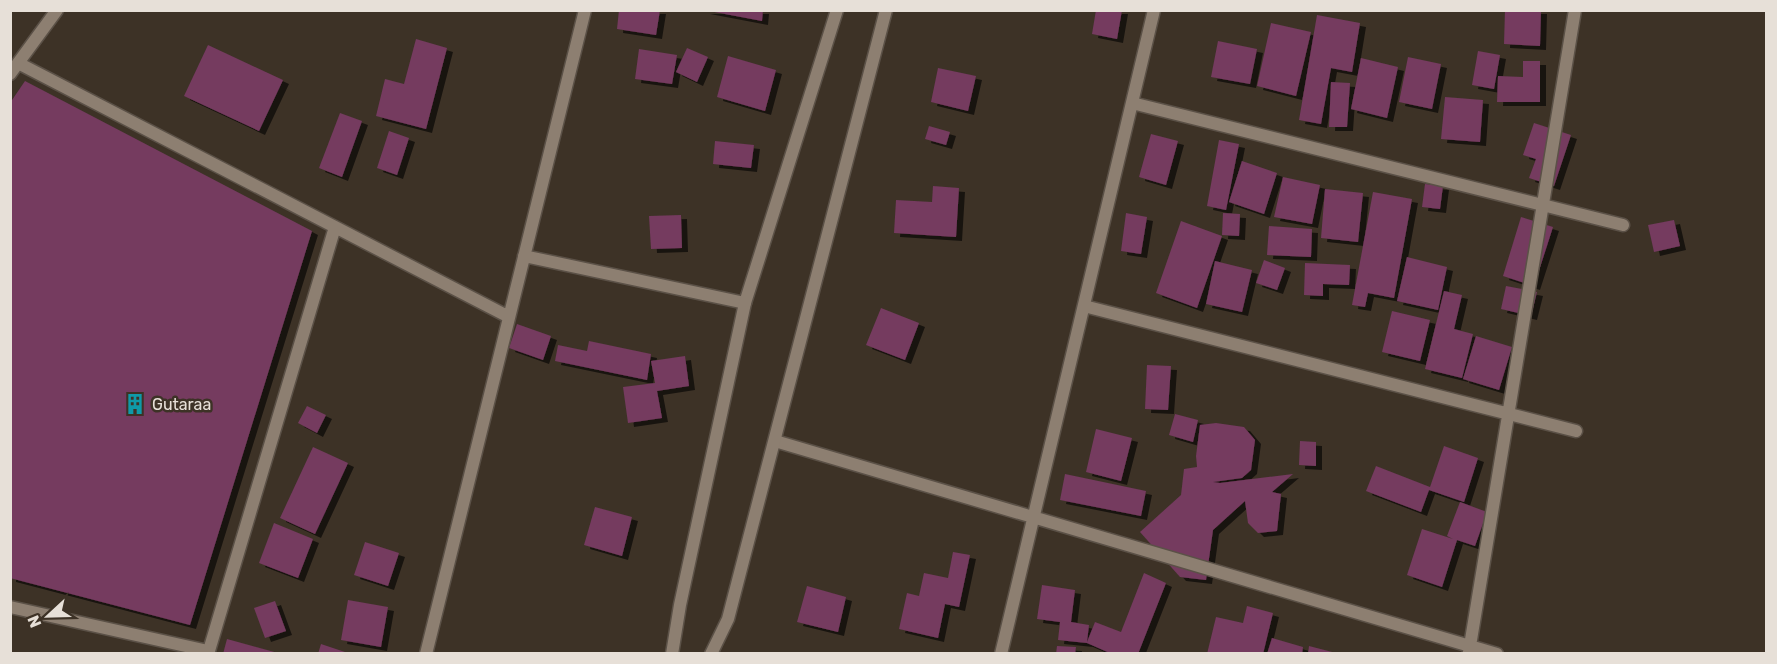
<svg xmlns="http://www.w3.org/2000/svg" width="1777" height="664" font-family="Rubik,sans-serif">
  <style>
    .building { fill: #743a5f; filter: url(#shadow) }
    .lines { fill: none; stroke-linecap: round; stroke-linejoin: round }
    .minor-casing { stroke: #5b5147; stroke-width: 15 }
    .tertiary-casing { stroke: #5b5147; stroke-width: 15 }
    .minor { stroke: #8d7f71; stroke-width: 12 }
    .tertiary { stroke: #8d7f71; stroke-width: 12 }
    .labels { text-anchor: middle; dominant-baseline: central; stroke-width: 5; stroke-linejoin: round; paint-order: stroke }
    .poi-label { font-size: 16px; fill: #e7e0d8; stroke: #3d3226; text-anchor: start }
  </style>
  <defs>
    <filter id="shadow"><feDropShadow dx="6" dy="4" stdDeviation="0" flood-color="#0009"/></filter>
  </defs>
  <rect width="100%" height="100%" fill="#3d3226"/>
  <!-- building -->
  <path class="building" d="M619 10H660L656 35 617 29Z
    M704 10H763L762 21Z
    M1096 10H1122L1117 39 1092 34Z
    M1505 10H1541L1540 46 1504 44Z
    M1317 15 1360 23 1352 72 1331 68 1321 124 1299 120Z
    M1271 23 1311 32 1296 96 1257 86Z
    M416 39 447 48 426 129 376 116 385 79 404 84Z
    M1218 41 1257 49 1250 84 1211 77Z
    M208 45 283 80 259 131 184 96Z
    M687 48 708 57 697 82 676 72Z
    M639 49 677 55 672 84 635 79Z
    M1478 51 1500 55 1494 89 1472 85Z
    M728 56 776 70 765 111 717 97Z
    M1408 57 1441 64 1432 109 1399 102Z
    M1361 58 1398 67 1387 118 1351 109Z
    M1523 61H1540V102H1497L1498 76 1523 77Z
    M938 68 976 76 968 111 931 102Z
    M25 81 312 231 190 625 10 578V103Z
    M1331 82 1350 83 1347 127H1329Z
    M1445 97 1483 100 1480 142 1441 139Z
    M340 113 362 121 342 177 319 168Z
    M1534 123 1571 135 1554 186 1529 178 1536 159 1523 155Z
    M929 126 950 132 946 145 925 139Z
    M389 131 409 138 397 175 377 168Z
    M1151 134 1178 141 1166 185 1139 177Z
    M1219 140 1239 144 1226 210 1207 206Z
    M715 141 754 145 751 168 713 164Z
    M1242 161 1277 173 1264 214 1229 202Z
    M1283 177 1320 185 1312 224 1274 217Z
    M1425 184 1443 186 1440 209 1422 207Z
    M933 186 959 188 956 237 894 233 896 200 932 202Z
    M1325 189 1363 193 1358 242 1321 238Z
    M1373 192 1412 199 1394 298 1368 293 1365 307 1352 305Z
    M1126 213 1147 217 1141 254 1121 251Z
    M1223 213 1240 214 1239 236 1222 235Z
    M681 215 682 248 651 249 649 216Z
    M1521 217 1553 227 1534 286 1503 276Z
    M1674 220 1680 246 1654 252 1648 225Z
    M1181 221 1222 236 1197 308 1156 293Z
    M1269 226 1312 229 1311 257 1267 255Z
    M1407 257 1447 267 1438 310 1397 301Z
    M1264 260 1285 268 1277 290 1256 283Z
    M1215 261 1252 270 1242 312 1206 304Z
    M1305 263 1350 265 1349 285 1323 284V296L1304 295Z
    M1506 286 1537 292 1531 316 1501 309Z
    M1444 291 1462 295 1454 329 1473 334 1462 378 1425 369Z
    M881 308 919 323 905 360 866 345Z
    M1392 311 1430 320 1420 361 1382 352Z
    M517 324 551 336 543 360 509 348Z
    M1476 336 1512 347 1499 390 1463 379Z
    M589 341 651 354 647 380 555 361 558 345 587 351Z
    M685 356 689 386 657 391 662 418 628 423 623 387 655 383 651 361Z
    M1147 365 1171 366 1168 410 1145 409Z
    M307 406 326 415 317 433 298 423Z
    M1175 414 1198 420 1193 442 1169 435Z
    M1216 423 1244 427 1255 440 1251 470 1242 478 1213 482 1220 483 1293 474 1272 492 1281 494 1277 531 1258 533 1248 523 1245 501 1213 530 1206 580 1180 577 1140 532 1181 495 1184 469 1197 467 1196 456 1200 425Z
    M1096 429 1132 438 1121 481 1086 472Z
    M1300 441 1316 442V466L1299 465Z
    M1444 446 1478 458 1464 502 1429 490 1421 512 1366 491 1376 466 1430 487Z
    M313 447 348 463 315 534 280 518Z
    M1065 474 1146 491 1141 516 1060 500Z
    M1460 502 1487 512 1475 546 1457 540 1442 587 1407 575 1422 529 1453 539 1447 536Z
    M595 507 632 517 622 556 584 545Z
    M274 523 313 539 298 578 259 563Z
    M365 542 399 553 388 586 354 575Z
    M953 552 970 555 959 607 945 604 938 638 899 629 907 593 919 596 924 573 948 578Z
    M1144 573 1166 583 1138 654H1112L1087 643 1058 640 1060 622 1037 619 1042 585 1075 590 1071 622 1089 625 1087 642 1095 622 1121 632Z
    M807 586 846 597 838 632 797 622Z
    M348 600 388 607 381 647 341 640Z
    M275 601 286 631 265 638 254 608Z
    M1247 606 1273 613 1263 654H1207L1216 617 1243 623Z
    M1272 638 1303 647 1302 654H1267Z
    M227 639 278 653V654H223Z
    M321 644 348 653V654H318Z
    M1057 646 1076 647 1075 654H1056Z
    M1309 646 1336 653V654H1308Z"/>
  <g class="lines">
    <defs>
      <path id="minor" d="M18 63 509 317
        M10 74 57 10
        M1132 103 1623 225
        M524 256 745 303
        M1084 306 1576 431
        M775 441 1497 654
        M10 607 208 651
        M1469 652 1575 10
        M208 654 335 227
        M426 654 585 10
        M1001 654 1154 10"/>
      <path id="tertiary" d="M672 654 680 605 745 303 837 10
        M711 654 728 619 886 10"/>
    </defs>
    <!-- minor casing -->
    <use href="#minor" class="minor-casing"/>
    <!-- tertiary casing -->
    <use href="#tertiary" class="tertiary-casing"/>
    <!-- minor -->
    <use href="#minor" class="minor"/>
    <!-- tertiary -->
    <use href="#tertiary" class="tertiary"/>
  </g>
  <!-- icons -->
  <defs>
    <symbol id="building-bare" viewBox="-9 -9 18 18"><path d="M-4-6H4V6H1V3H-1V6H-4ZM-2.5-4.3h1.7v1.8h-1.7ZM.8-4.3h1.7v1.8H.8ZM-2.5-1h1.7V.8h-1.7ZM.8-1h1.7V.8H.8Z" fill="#0f9aa8" stroke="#3d3226" stroke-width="2.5" paint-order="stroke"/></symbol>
  </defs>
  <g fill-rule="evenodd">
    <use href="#building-bare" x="120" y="389" width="30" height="30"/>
  </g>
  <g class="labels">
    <!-- poi labels -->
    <g class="poi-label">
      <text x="152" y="404">Gutaraa</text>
    </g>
  </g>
  <!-- border -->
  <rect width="1777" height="664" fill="none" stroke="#e7e0d8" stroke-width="24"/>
  <!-- north arrow -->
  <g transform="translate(48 616) rotate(248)" stroke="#3d3226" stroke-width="4.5" paint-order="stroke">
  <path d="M0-4.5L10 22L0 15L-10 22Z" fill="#e7e0d8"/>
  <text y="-9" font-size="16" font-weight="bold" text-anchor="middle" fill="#e7e0d8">N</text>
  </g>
</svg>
